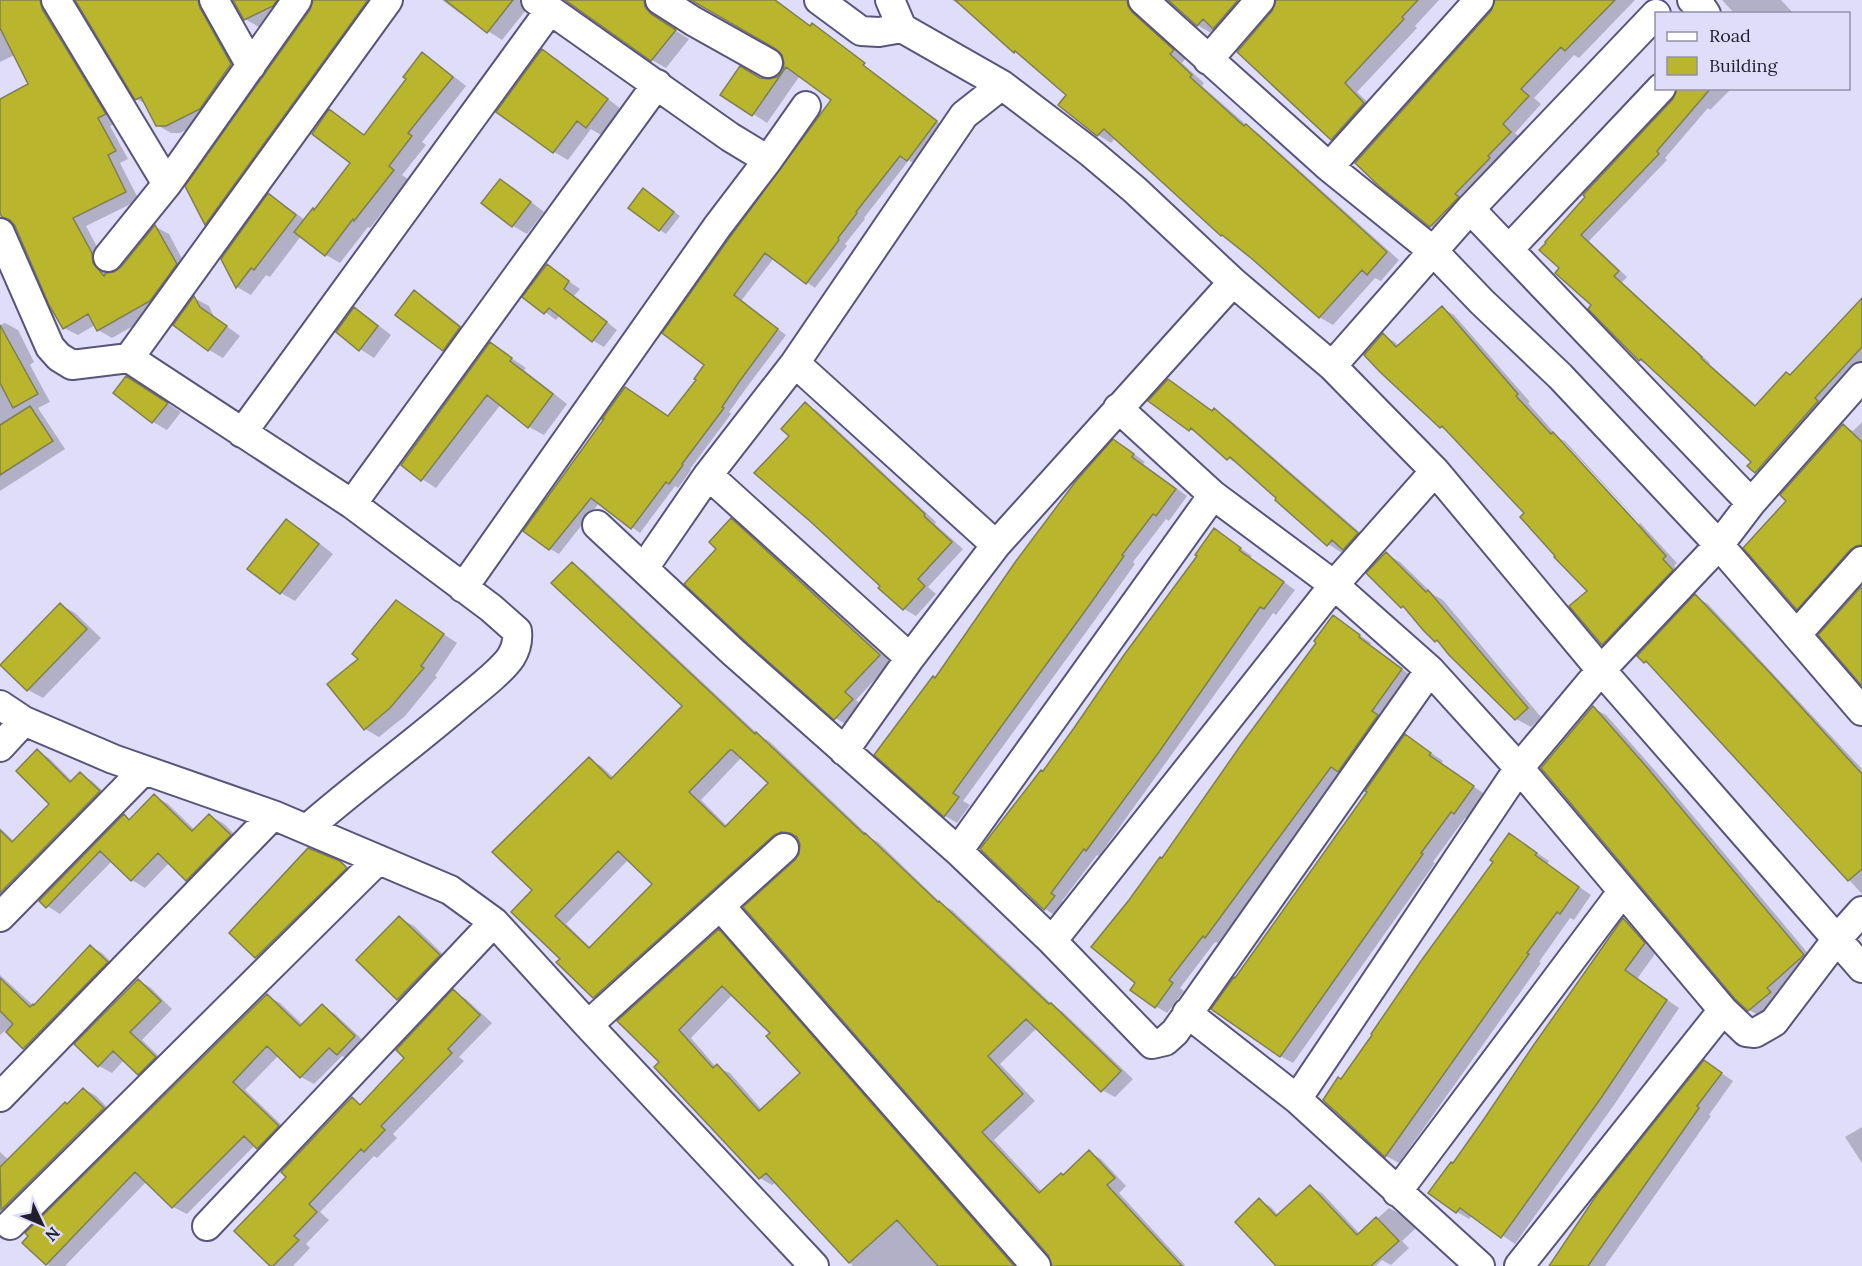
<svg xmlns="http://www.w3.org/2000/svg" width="1862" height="1266" font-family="Lora,serif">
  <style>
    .shadow { fill: #0003; fill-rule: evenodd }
    .building { fill: #b9b52c; stroke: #7f7f52; stroke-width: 1.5; fill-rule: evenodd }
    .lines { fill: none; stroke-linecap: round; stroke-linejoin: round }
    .minor-casing { stroke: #58547c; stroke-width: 32 }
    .minor { stroke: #fff; stroke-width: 28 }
  </style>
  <rect width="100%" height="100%" fill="#dfddf9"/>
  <!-- shadow -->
  <path class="shadow" d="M0 0H56L64 31 0 62Z
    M132 0H214L245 73 214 116 180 133H171L157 125 147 105 137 99Z
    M235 0H296L287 13 259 27 245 19Z
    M314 0H388L220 232 206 224 187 187 312 10Z
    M442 0H534L502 40 458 12Z
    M571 0H660L658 8 659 17 665 24 689 39 666 68 652 60Z
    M693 0H776L831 41 801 74 767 123 722 94 760 79 769 81 778 78 783 72 786 63 783 53 778 48Z
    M952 0H1106L1159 34 1186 58 1182 63 1204 83 1202 86 1250 128 1259 134 1399 260 1381 281 1375 278 1333 325 1319 317 1232 241 1222 235 1115 138 1111 143 1098 135 1068 95 1025 58 1015 52 971 12Z
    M1170 0H1258L1227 36 1215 28 1211 33 1197 25Z
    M1277 0H1439L1415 26 1417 28 1357 92 1377 111 1346 147 1332 139 1274 11Z
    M1496 0H1635L1579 58 1574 55 1534 98 1541 104 1515 133 1523 141 1444 234 1431 226Z
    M1722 0H1781L1794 14H1735Z
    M542 51 557 59 621 109 601 135 591 129 568 160 554 152Z
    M422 54 437 63 466 86 422 142 426 145 402 175 408 179 370 228 368 227 340 263 326 255 301 236 270 277 266 275 251 295 237 287 223 259 269 195 283 204 305 220 315 211 352 163 330 111 365 135 408 79Z
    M855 60 944 127 916 165 909 160 864 218 865 219 845 244 847 246 815 288 774 258 741 301 786 335 747 387 729 412 731 414 690 469 691 470 678 488 675 486 640 533 599 503 559 554 550 549 525 531 669 418 698 380 707 365 664 333 834 100Z
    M73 63 87 70 118 122 110 126 128 159 120 163 139 200 86 226 105 262 106 273 115 274 122 268 156 227 169 234 189 272 163 309 112 338 98 330 95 325 78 335 64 328 16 226 0 216V101Z
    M1680 88H1732L1710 110 1708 108 1665 158 1667 160 1589 241 1627 277 1622 282 1710 363 1709 364 1757 406 1791 376 1862 300V362L1824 405 1766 477 1749 465 1753 462 1649 366 1639 360 1593 305 1557 273 1587 197 1674 100Z
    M501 181 515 189 544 212 527 234 513 226Z
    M650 194 680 216 666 234 660 230Z
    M547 266 580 289 574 296 617 330 604 347 592 340 560 315 556 320 525 297Z
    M414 292 429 301 474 336 458 358 444 350Z
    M194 298 209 306 214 317 240 336 223 358 209 350Z
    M1442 308 1454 315 1530 402 1528 403 1559 438H1556L1637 525 1640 523 1561 439 1565 441 1677 563 1674 566 1684 578 1615 651 1603 644 1589 591 1527 513 1449 432 1441 427 1383 335 1395 342 1399 346Z
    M354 309 369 318 391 335 374 358 360 349Z
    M5 323 18 330 34 362 30 365 50 402 38 408 65 449 0 491V325Z
    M491 344 526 368 524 370 567 404 544 435 529 427 501 404 436 488 422 479Z
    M1168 381 1213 411 1229 419 1371 542 1358 557 1345 550 1342 553 1328 544 1279 498 1242 467 1228 458 1205 438 1190 429Z
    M141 386 181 412 167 430 153 422Z
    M806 404 817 411 936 522 935 524 963 549 928 587 936 594 916 616 904 609 880 588 882 586 791 436Z
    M1862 422V553L1807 614 1798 609 1788 500 1843 426 1853 431Z
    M1126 448 1145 462 1143 464 1187 496 1169 521 1166 519 1133 562 1135 564 1105 606 963 801 970 805 957 823 945 816 876 754Z
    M731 520 743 527 891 662 856 700 864 707 847 725 835 718 718 549Z
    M286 521 301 529 333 554 295 601 281 593 249 569Z
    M1214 530 1252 556 1250 558 1295 590 1276 615 1273 613 1099 856 1097 855 1062 901 1066 903 1056 916 1045 909 1043 773 1199 556Z
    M1386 554 1400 562 1434 595 1443 600 1541 717 1531 727 1516 719 1441 643 1436 640 1409 611 1402 606Z
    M572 564 584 571 761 737 769 741 872 839 878 842 944 906 952 910 1054 1006 1063 1012 1133 1079 1115 1097 1102 1090 1037 1028 1000 1064 1035 1101 994 1140 1042 1192 1064 1176 1089 1152 1101 1159 1126 1186 1119 1193 1185 1265 1184 1266H1053L1050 1254 797 861 801 854 802 845 798 839 794 838 786 842 607 1004 594 997 562 959 534 890 589 759 601 766 614 778 684 705ZM742 757 770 783 728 827 701 800ZM629 859 654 884 591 948 566 924Z
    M1695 596 1708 604 1862 769V894L1654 667 1645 662Z
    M396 602 457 643 435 676 437 677 405 716 379 737 365 729 360 659Z
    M61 605 75 613 101 638 43 698 28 690 3 665Z
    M1333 617 1371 643 1369 645 1413 677 1218 943 1215 942 1180 988 1184 991 1167 1013 1155 1006 1137 983 1162 860 1318 643Z
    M1593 708 1606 715 1658 774 1816 963 1762 1017 1749 1010Z
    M1418 744 1443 761 1441 764 1486 795 1468 820 1465 818 1433 862 1435 863 1293 1063 1280 1056Z
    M37 751 49 758 73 782 80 774 92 781 111 799 0 913V828L15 842 52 804Z
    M154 796 168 804 195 830 209 816 223 823 244 843 201 887 187 879 170 862 145 888 132 880 112 861 60 914 47 906 124 816 131 820Z
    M1510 835 1549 861 1547 864 1591 895 1574 920 1570 918 1539 962 1541 963 1399 1163 1386 1156 1324 1100 1341 1080 1495 862Z
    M340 863 355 872 271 966 256 957 231 933Z
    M399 918 414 926 453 964 413 1008 398 999 358 960Z
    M1624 920 1636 927 1657 951 1637 979 1679 1008 1614 1105 1515 1244 1472 1215 1469 1219 1457 1212 1453 1165Z
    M719 931 731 938 1019 1266H853L776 1182 772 1185 760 1178 661 1062ZM733 994 772 1033 802 1073 762 1110 730 1073 716 1067 691 1038Z
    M90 946 102 953 119 970 36 1055 24 1048 6 1030 0 1035V975L35 1007Z
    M138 980 151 988 172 1009 142 1040 168 1065 152 1081 139 1074 124 1060 112 1073 99 1066Z
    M453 991 466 999 492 1023 459 1057 464 1061 393 1134 397 1138 377 1158 374 1156 320 1212 329 1220 306 1244 310 1248 293 1266H272L288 1177 352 1099 362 1105 406 1058Z
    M267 996 280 1003 303 1025 322 1006 335 1014 367 1044 351 1061 342 1056 314 1084 301 1077 279 1055 245 1090 291 1134 271 1155 255 1145 187 1214 173 1207 147 1181 65 1266H50L47 1264Z
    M1705 1062 1733 1081 1709 1115 1711 1116 1605 1266H1550Z
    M84 1089 96 1096 116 1116 14 1216 2 1209 0 1207V1152L9 1160Z
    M1862 1127V1163L1845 1137Z
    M1310 1187 1322 1193 1360 1234 1389 1208 1402 1215 1416 1228 1402 1241 1409 1248 1391 1265 1382 1260 1376 1266H1277L1259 1200 1271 1207 1279 1216Z"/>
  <!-- building -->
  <path class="building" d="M0 0H40L42 9 106 114 98 118 116 151 108 155 126 192 73 218 92 253 93 263 104 276 106 273 114 272 121 267 155 225 177 264 150 301 97 331 88 314 63 329 49 305 15 226 10 220 2 217 0 213V99L28 84 0 28Z
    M75 0H198L200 8 231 64 200 109 166 126H156L141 97 135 100Z
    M233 0H277L273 6 244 20Z
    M313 0H368L205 225 185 186 310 10Z
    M445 0H513L487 33Z
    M565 0H644L645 7 651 14 676 30 651 61Z
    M691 0H775L810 26 812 23 865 63 863 65 937 121 907 161 900 156 856 212 857 213 838 238 839 240 806 284 765 253 734 295 778 329 739 382 722 407 724 408 682 464 683 465 669 484 666 482 631 529 591 498 549 550 523 531 604 419H602L625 387 668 416 696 380 694 379 704 365 662 333 730 237 831 100 786 67 752 116 720 95 740 66 760 78 769 79 777 77 783 71 784 63 782 55 776 49Z
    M955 0H1127L1128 6 1132 12 1174 50 1170 54 1192 75 1190 77 1244 126 1246 124 1387 252 1367 275 1362 270 1319 318 1251 258 1222 235 1221 236 1104 129 1097 136 1058 105 1066 95 1015 51 1014 53Z
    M1168 0H1238L1213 29 1203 19 1197 26Z
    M1276 0H1418L1402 17 1404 19 1345 83 1364 103 1331 140 1237 52 1272 11Z
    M1495 0H1615L1565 51 1561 47 1521 89 1529 96 1503 124 1511 132 1488 156 1490 158 1455 194 1459 197 1430 227 1380 187 1355 163 1491 11Z
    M542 49 608 99 586 128 577 121 553 153 496 112Z
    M422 52 453 77 408 133 412 136 389 166 394 170 354 221 353 219 325 256 294 232 313 208 314 210 350 163 312 134 329 109 364 135 406 79 403 77Z
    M1677 88H1711L1657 151 1659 154 1581 235 1619 271 1614 276 1702 357 1701 358 1755 406 1786 372 1790 375 1862 298V347L1815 398 1818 401 1755 473 1747 466 1751 462 1641 359 1639 361 1588 309 1591 305 1555 273 1559 268 1539 250 1546 243 1545 242 1585 197 1583 195 1673 99Z
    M500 179 531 202 512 227 481 203Z
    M643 188 674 212 659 231 628 208Z
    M268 193 296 215 254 270 251 268 236 288 221 259Z
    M547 264 569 281 564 289 607 322 592 342 549 308 544 314 522 297Z
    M414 290 460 327 443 351 395 315Z
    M194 296 200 307 227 326 208 351 173 325Z
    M1442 306 1518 394 1516 396 1551 434 1553 432 1633 519 1666 556 1663 559 1673 570 1602 645 1569 606 1587 591 1554 557 1555 556 1520 517 1524 513 1442 426 1440 428 1380 372 1364 355 1383 333 1396 347Z
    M354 307 378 326 359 351 336 332Z
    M0 325 38 394 13 408 0 383Z
    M490 342 512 358 510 361 553 394 528 428 487 395 421 481 401 465Z
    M126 376 168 403 152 423 113 393Z
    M1168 379 1212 411 1214 408 1358 533 1343 550 1332 540 1327 546 1275 500 1276 498 1230 457 1227 460 1191 428 1189 431 1148 401Z
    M805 402 925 514 924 516 952 542 918 579 925 586 903 610 878 588 880 586 811 522 754 473 789 436 781 429Z
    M30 406 53 441 0 475V425Z
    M1843 424 1862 442V545L1856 546 1850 550 1797 610 1743 548 1786 501 1780 495Z
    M1113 439 1134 454 1132 457 1176 489 1156 516 1153 514 1122 555 1124 556 1093 600 953 793 959 797 944 817 874 755 933 676 935 678 1016 561 1076 481Z
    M731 518 880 655 845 692 853 699 834 720 744 640 684 584 716 549 709 542Z
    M286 519 319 544 280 594 247 569Z
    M1214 528 1241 548 1239 550 1284 582 1264 609 1260 607 1159 752 1086 851 1084 849 1051 893 1055 896 1044 910 980 849 1041 770 1043 771 1074 728 1124 655 1197 556 1195 555Z
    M1386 552 1426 592 1428 590 1528 708 1515 720 1449 655 1437 640 1435 642 1423 630 1403 606 1401 608 1366 573Z
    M572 562 755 734 756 732 864 834 865 833 938 902 939 901 1049 1004 1051 1003 1121 1071 1101 1092 1026 1019 988 1056 1023 1094 982 1132 1039 1193 1061 1173 1063 1175 1089 1150 1115 1178 1107 1185 1182 1266H1052L1048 1255 743 907 795 860 799 854 800 844 797 837 790 833 781 832 773 836 593 998 556 962 560 959 511 912 532 890 492 852 589 757 611 779 682 706 551 583ZM730 750H732L768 783 725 827 689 792ZM618 851 652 884 589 948 555 916Z
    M1862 586V686L1818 635Z
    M1695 594 1772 675 1862 774V869L1848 881 1646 661 1644 663 1637 656Z
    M396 600 444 634 421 666 424 668 390 708 364 730 327 684 358 659 352 654Z
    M60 603 87 629 27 691 0 665Z
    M1333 615 1360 635 1359 637 1402 669 1372 711 1378 715 1338 772 1331 767 1205 938 1203 936 1169 980 1173 983 1155 1008 1130 990 1135 983 1091 947 1129 900 1160 857 1162 858 1243 742 1316 643 1314 641Z
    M1593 706 1645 765 1804 955 1767 988 1771 992 1748 1011 1735 999 1541 768Z
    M1405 734 1431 753 1429 755 1474 786 1454 814 1451 812 1421 853 1423 854 1379 917 1280 1057 1211 1009 1234 977 1235 978 1367 792 1365 791Z
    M37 749 70 782 80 772 100 791 0 893V830L12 842 49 804 16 771Z
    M154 794 192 831 209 814 231 835 186 881 158 853 131 881 100 851 46 908 39 901 124 814 129 820Z
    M1509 833 1537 853 1535 855 1579 887 1560 914 1557 912 1527 953 1529 954 1385 1157 1323 1100 1338 1077 1341 1079 1372 1035 1371 1034 1421 961 1493 862 1490 860Z
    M308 848 340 861 347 868 255 958 229 933Z
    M399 916 440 955 397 1000 356 960Z
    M1623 918 1645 943 1625 970 1667 1000 1601 1098 1501 1238 1460 1208 1456 1213 1428 1193 1451 1162 1453 1163 1484 1119 1533 1046Z
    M719 929 1014 1266H938L897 1220 849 1263 766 1173 759 1179 654 1067 659 1062 617 1021ZM722 986 770 1033 766 1036 800 1073 759 1111 717 1064 713 1068 679 1030Z
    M90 945 108 962 23 1049 6 1032 13 1024 0 1011V978L30 1007 33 1004 34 1005Z
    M138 979 161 1001 130 1032 156 1057 138 1075 113 1051 98 1067 74 1044Z
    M453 989 480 1015 448 1049 452 1053 381 1126 385 1130 364 1152 361 1149 309 1204 317 1212 294 1236 299 1240 273 1266H270L234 1231 286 1177 281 1172 352 1097 360 1105 404 1058 396 1050Z
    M267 994 300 1026 322 1004 355 1036 337 1055 329 1048 300 1078 267 1046 233 1082 279 1126 257 1149 244 1136 172 1208 135 1172 46 1265 22 1243 28 1236 25 1233Z
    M1704 1060 1722 1073 1697 1106 1699 1108 1588 1266H1549L1598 1193Z
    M83 1088 104 1108 1 1210 0 1167 65 1102 67 1104Z
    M1310 1185 1357 1235 1376 1217 1399 1241 1371 1266H1276L1235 1222 1259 1198 1276 1216Z"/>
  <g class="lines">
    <defs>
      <path id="minor" d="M56 0 167 184
        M214 0 251 66
        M660 0 693 21 768 63
        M819 0 861 31 879 32 902 28
        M890 0 902 28 1002 85 1090 152 1135 190 1233 282 1332 366 1435 471 1601 670 1862 968
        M1143 0 1329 167 1433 251 1482 302 1560 376 1719 545 1862 711
        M1692 0 1702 8 1706 14
        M1208 60 1260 0
        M768 160 806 106
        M1329 167 1479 0
        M1470 209 1751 503
        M0 233 50 347 59 357 72 365 129 358 352 504 491 608 517 631C518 640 516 649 511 657 502 671 473 693 460 704 410 747 356 786 307 829
        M1509 249 1661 88
        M108 257 167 184 297 0
        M129 358 388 0
        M795 363 996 545
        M1332 366 1470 209 1656 14
        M1118 408 1213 495 1334 585 1430 670 1519 768 1723 1010 1746 1032 1755 1033 1774 1022 1837 939 1862 911
        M242 433 550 10
        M708 475 910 658
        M352 504 657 84
        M597 525 733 652 958 851 1052 941 1152 1044 1165 1041 1175 1032 1430 670
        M644 568 708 475 795 363 964 115 1002 85
        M463 588 717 227 768 160 730 137 536 0
        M1797 634 1862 561
        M0 705 24 721 113 759 273 815 450 890 494 922 588 1025 814 1266
        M0 747 24 721
        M844 751 910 658 996 545 1233 282
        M958 851 1213 495
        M721 907 1036 1266
        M0 917 144 770
        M1052 941 1334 585 1435 471
        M1187 1013 1297 1099 1480 1266
        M588 1025 784 848
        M0 1097 273 815
        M1297 1099 1519 768 1601 670 1719 545 1751 503 1862 377
        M1397 1192 1622 892
        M10 1225 378 860
        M207 1226 494 922
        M1519 1266 1723 1010"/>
    </defs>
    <!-- minor casing -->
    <use href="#minor" class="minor-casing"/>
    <!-- minor -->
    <use href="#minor" class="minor"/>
  </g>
  <!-- legend -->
  <rect x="1655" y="12" width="195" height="78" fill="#dfddf9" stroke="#9391a8" stroke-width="1.5"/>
  <rect x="1667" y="32" width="30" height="9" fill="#ffffff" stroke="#9391a8" stroke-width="1.5"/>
  <text x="1709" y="42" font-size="18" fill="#201e2f">Road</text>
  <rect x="1667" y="57" width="30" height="18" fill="#b9b52c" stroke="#9391a8" stroke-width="1.5"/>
  <text x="1709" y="72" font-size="18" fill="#201e2f">Building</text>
  <!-- north arrow -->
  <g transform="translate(42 1224) rotate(134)" stroke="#dfddf9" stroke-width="4.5" paint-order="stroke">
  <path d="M0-4.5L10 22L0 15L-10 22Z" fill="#201e2f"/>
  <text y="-9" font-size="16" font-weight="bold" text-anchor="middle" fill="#201e2f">N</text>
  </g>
</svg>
